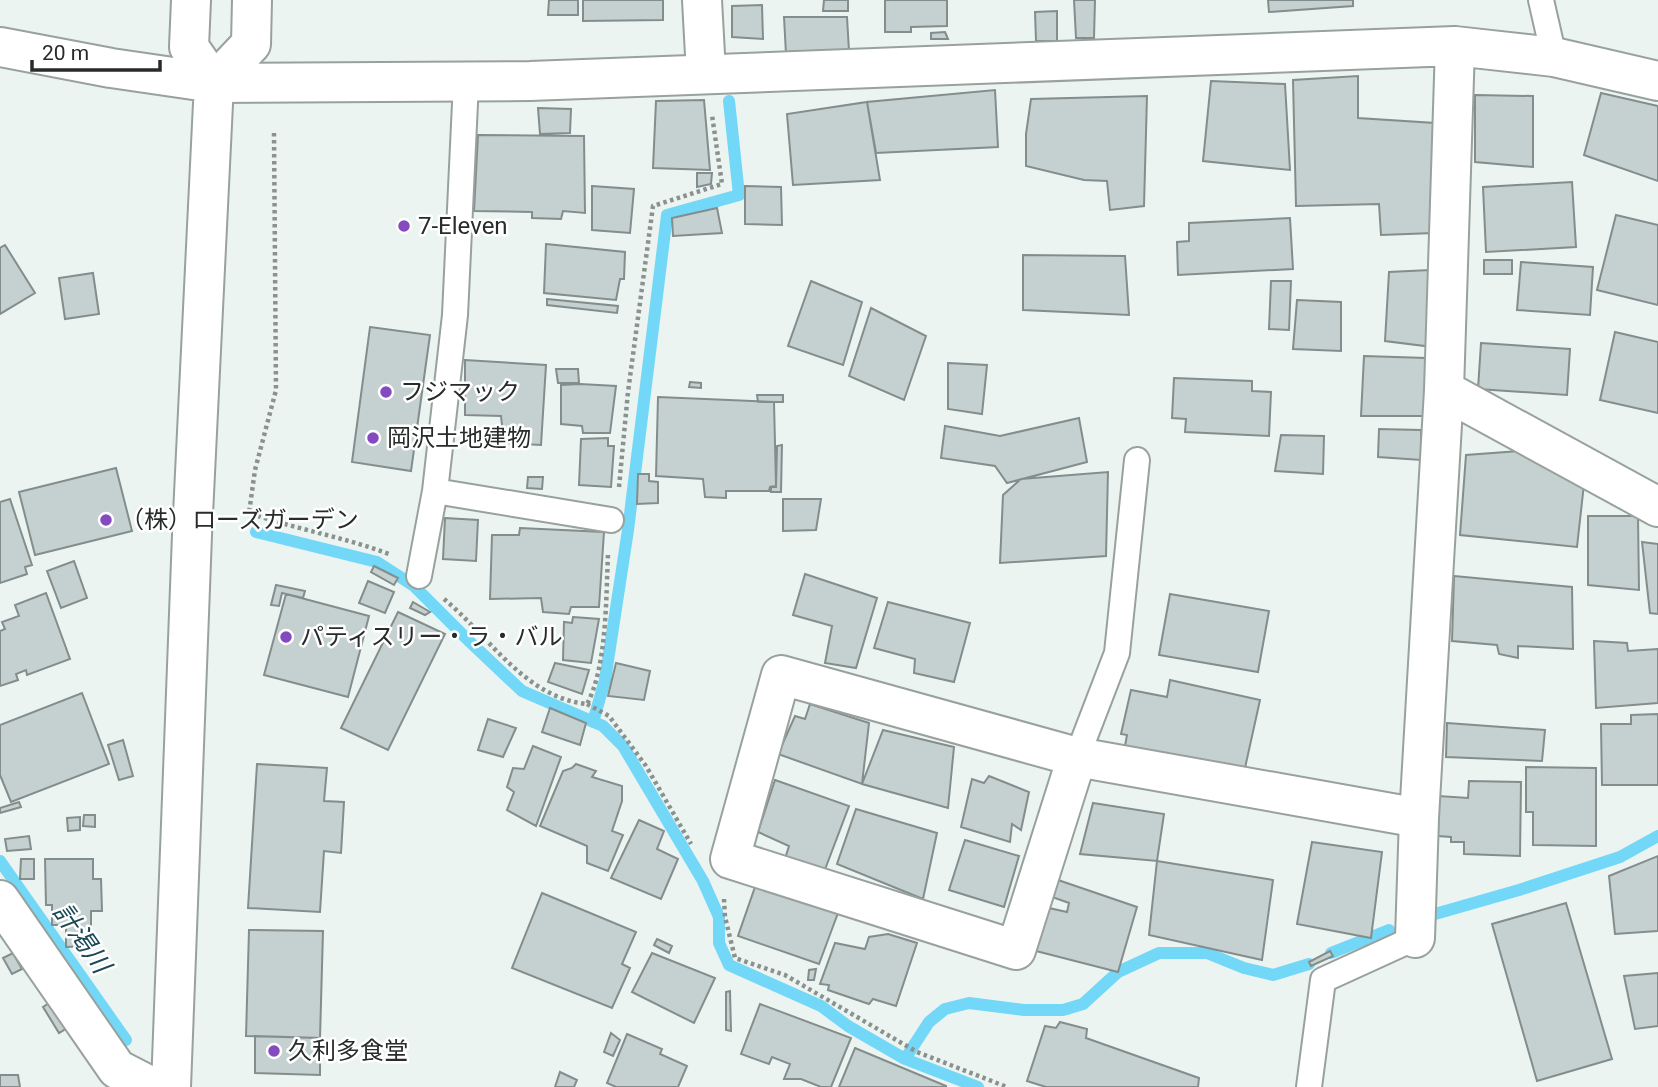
<svg xmlns="http://www.w3.org/2000/svg" width="1658" height="1087" font-family="Roboto,'Noto Sans JP',sans-serif">
  <style>
    .lines { fill: none; stroke-linecap: round; stroke-linejoin: round }
    .stream { stroke: #73d7f7; stroke-width: 12 }
    .building { fill: #c5d0d0; stroke: #838d8c; stroke-width: 2 }
    .lane-casing { stroke: #99a19d; stroke-width: 28 }
    .street-casing { stroke: #99a19d; stroke-width: 42 }
    .secondary-casing { stroke: #99a19d; stroke-width: 42 }
    .path { stroke: #8b918e; stroke-width: 4.5; stroke-dasharray: 3.5 3.5; stroke-linecap: butt }
    .lane { stroke: #fff; stroke-width: 24 }
    .street { stroke: #fff; stroke-width: 38 }
    .secondary { stroke: #fff; stroke-width: 38 }
    .poi-dot { fill: #864ac0; stroke: #fff; stroke-width: 2.5 }
    .labels { text-anchor: middle; dominant-baseline: central; stroke-width: 5; stroke-linejoin: round; paint-order: stroke }
    .poi-label { font-size: 24px; fill: #282b2a; stroke: #fff; text-anchor: start }
    .water-label { font-size: 26px; font-style: italic; fill: #1b4855; stroke: #fff }
  </style>
  <rect width="100%" height="100%" fill="#ebf4f0"/>
  <g class="lines">
    <!-- stream -->
    <path class="stream" d="M256 532 377 562 414 586 470 642 522 691 603 726 623 746 703 881 719 917V943L729 965 821 1006 848 1026 905 1059 929 1022 945 1009 969 1003 1024 1010H1063L1083 1004 1118 972 1159 953H1207L1244 968 1273 975 1309 964
      M593 722 605 680 628 530 667 215 739 195 729 101
      M0 861 126 1040
      M1435 914 1519 890 1620 857 1658 836
      M1331 953 1389 930
      M905 1059 978 1087"/>
  </g>
  <!-- building -->
  <path class="building" d="M549 0H578V15H548Z
    M583 0H663V20L583 21Z
    M824 0H848V11H823Z
    M885 0H947V26L911 27V32H885Z
    M1074 0H1095L1094 38H1076Z
    M1268 0H1353V6L1269 12Z
    M762 5 763 39 732 37V6Z
    M1057 11V41H1036L1035 12Z
    M784 17H847L849 51 786 54Z
    M945 32 948 39H931V33Z
    M1358 76V118L1435 123 1434 233 1381 235 1379 204 1296 206 1293 80Z
    M1211 81 1285 84 1290 170 1203 161Z
    M995 90 998 147 876 153 867 102Z
    M1601 93 1658 106V181L1584 155Z
    M1475 95 1533 96V167L1475 162Z
    M1147 96 1144 206 1110 210 1107 181 1084 180 1026 166V134L1031 99Z
    M704 100 710 170 653 168 656 101Z
    M867 102 880 180 793 185 787 114Z
    M538 108 571 109 570 133 540 134Z
    M478 135 584 136 585 213 563 211 561 219 532 218V212L474 211Z
    M697 173H712L711 184 697 187Z
    M1572 182 1576 247 1486 252 1483 187Z
    M592 186 634 189 630 233 592 230Z
    M745 186 781 187 782 225 745 224Z
    M717 208 722 233 673 236 672 218Z
    M1616 215 1658 225V305L1597 290Z
    M1290 218 1293 269 1178 275 1177 242 1189 241V223Z
    M546 244 625 252 624 279H620L616 300 544 293Z
    M5 245 35 293 0 314V248Z
    M1023 255 1125 256 1129 315 1023 310Z
    M1484 260H1512V274H1484Z
    M1521 262 1593 267 1590 315 1517 310Z
    M1430 270 1433 347 1385 341 1389 272Z
    M93 273 99 314 65 319 59 278Z
    M811 281 862 302 843 365 788 346Z
    M1271 281H1291L1289 330 1269 329Z
    M547 299 618 306 617 313 547 305Z
    M1297 300 1341 302V351L1293 349Z
    M871 308 926 336 904 400 849 376Z
    M370 327 430 335 411 471 352 462Z
    M1615 332 1658 342V413L1600 400Z
    M1481 343 1570 349 1567 395 1478 389Z
    M1364 356 1426 358V416H1361Z
    M465 360 546 365 541 445 504 443 501 416 465 415Z
    M948 363 987 365 982 414 948 409Z
    M556 369H578L579 383H558Z
    M1174 378 1252 381V391L1271 392 1269 436 1185 432 1186 419 1172 418Z
    M690 382 701 383V388L689 387Z
    M580 384 616 386 610 433H583L582 426 561 424V385Z
    M757 395H783V402H758Z
    M658 397 774 402 776 486 770 487 769 491H726V498L705 497 703 479 656 476Z
    M1079 418 1087 462 1007 483 995 466 941 458 945 426 1000 436Z
    M1379 429 1421 430V460L1378 457Z
    M1281 435 1324 436 1323 474 1275 471Z
    M608 438V446H614L611 487 579 485 581 439Z
    M782 445 781 492H771V487H776L777 446Z
    M1531 450 1584 484 1577 547 1460 535 1466 455Z
    M116 468 132 531 35 555 19 492Z
    M1108 472 1106 556 1000 563 1003 495 1021 479Z
    M638 474H649V481L658 482V503L637 504Z
    M528 477H543L542 489 527 488Z
    M10 499 32 565 25 567 27 574 0 583V502Z
    M783 499H821L816 530 783 531Z
    M1588 516H1638L1639 590 1588 585Z
    M445 518 478 520 476 561 443 559Z
    M520 528 604 532 599 607H571L569 614 543 612 541 598 490 599 492 535H519Z
    M1642 542 1658 544V614L1650 613Z
    M74 561 87 598 61 608 47 571Z
    M374 566 398 578 394 585 371 572Z
    M805 574 877 598 856 668 825 663 832 626 793 615Z
    M1454 576 1572 587 1573 649 1518 646V658L1499 654 1497 645 1452 641Z
    M368 581 394 592 385 613 359 603Z
    M276 585 305 591 303 598 282 593 279 606 271 605Z
    M46 593 70 659 27 675 26 670 16 674 18 680 0 686V631L5 629 2 622 19 616 15 605Z
    M286 594 369 616 348 697 264 675Z
    M1170 594 1269 611 1258 672 1159 655Z
    M413 602 430 612 425 615 410 608Z
    M888 602 970 623 954 682 914 673 915 659 874 648Z
    M398 612 445 634 388 750 341 728Z
    M573 617 599 619 591 663 563 660 564 622 572 623Z
    M1594 641 1627 643 1628 651 1658 649V703L1596 708Z
    M555 663 589 670 582 694 548 682Z
    M616 663 650 671 644 700 608 696Z
    M1170 680 1260 700 1243 777 1124 751 1127 735 1121 734 1131 690 1167 697Z
    M82 693 109 764 11 802 0 775V725Z
    M810 704 869 723 862 784 778 754 795 716 805 719Z
    M550 708 586 723 580 745 542 732Z
    M1658 714V785H1602L1601 724H1631V715Z
    M488 719 516 728 503 757 478 750Z
    M1447 723 1545 730 1542 761 1446 757Z
    M883 730 954 747 948 808 862 784Z
    M123 740 133 776 119 780 108 745Z
    M533 746 561 757 536 826 507 810 514 792 507 787 513 768 524 769Z
    M257 764 327 768 324 801 344 802 341 853 324 851 320 912 248 908Z
    M576 764 596 771 592 777 622 786V801L612 831 623 835 608 871 587 863V846L540 826 563 771 572 768Z
    M1526 767 1596 768V846L1533 845V812H1526Z
    M989 776 1029 792 1021 830 1012 824 1010 842 961 827 972 779 984 783Z
    M775 780 849 806 821 880 783 865 789 846 758 832Z
    M1469 781 1521 782 1520 856 1464 854V842H1451V837L1438 836 1439 796 1468 798Z
    M19 802 21 807 0 813V808Z
    M1093 803 1164 814 1157 861 1080 854Z
    M856 809 937 833 923 899 837 864Z
    M84 815H95V827L83 826Z
    M80 817V830L68 831 67 818Z
    M639 820 664 831 657 849 678 859 661 899 611 878Z
    M29 836 31 849 7 851 5 839Z
    M965 840 1019 856 1004 907 949 890Z
    M1312 842 1382 852 1371 938 1297 924Z
    M1658 856V931L1615 934 1609 876Z
    M21 859H34V879H20Z
    M45 859H93V879H101L102 911H91V946L66 947V925H52V905H46Z
    M1157 861 1273 880 1262 960 1149 935Z
    M1058 880 1137 907 1118 972 1036 951 1049 908 1067 912 1069 903 1052 897Z
    M755 887 838 913 819 964 738 936Z
    M542 893 636 932 622 964 630 968 612 1008 512 968Z
    M1566 903 1612 1059 1537 1081 1492 924Z
    M249 930 323 931 320 1038 246 1036Z
    M888 934 917 943 896 1006 873 999 869 1004 828 990 829 985 820 984 835 943 865 949 869 937Z
    M657 939 672 946 669 953 654 945Z
    M1330 951 1333 956 1311 966 1309 962Z
    M13 953 22 969 12 974 3 958Z
    M652 953 715 978 694 1023 632 992Z
    M816 969 814 980H808L809 970Z
    M1658 973V1026L1635 1029 1624 976Z
    M730 991 731 1031 726 1030V992Z
    M55 999 72 1025 59 1033 43 1007Z
    M760 1004 851 1038 831 1087H821L801 1079H784L790 1064 772 1057 769 1064 741 1054Z
    M1060 1022 1087 1029 1086 1038 1199 1078 1198 1087H1046L1027 1081 1045 1026 1056 1028Z
    M611 1033 620 1040 613 1056 604 1052Z
    M627 1034 662 1049 660 1054 687 1066 678 1087H616L607 1083Z
    M255 1036 320 1038V1075L255 1073Z
    M855 1048 946 1086V1087H839Z
    M560 1072 577 1080 574 1087H555Z
    M0 1075H18L20 1087H0Z"/>
  <g class="lines">
    <defs>
      <path id="lane" d="M1541 0 1554 57
        M435 491 611 520
        M419 576 435 491 455 315 466 82
        M1077 757 1117 653 1137 460
        M1309 1087 1323 980 1415 938"/>
      <path id="street" d="M702 0 706 73
        M214 83 530 81 1455 46 1554 57 1658 81
        M1444 390 1658 507
        M1077 757 1016 950 730 859 781 675 1077 757 1419 818
        M0 900 117 1069 152 1087
        M1415 938 1419 818 1444 390 1455 46"/>
      <path id="secondary" d="M0 47 111 68 214 83
        M214 83 251 44 252 0
        M171 1087 192 535 214 83 189 47 191 0"/>
    </defs>
    <!-- lane casing -->
    <use href="#lane" class="lane-casing"/>
    <!-- street casing -->
    <use href="#street" class="street-casing"/>
    <!-- secondary casing -->
    <use href="#secondary" class="secondary-casing"/>
    <!-- path -->
    <path class="path" d="M274 133 276 390 255 470 249 513C295 529 344 537 389 554
      M619 487 628 392 653 206 722 184 712 115
      M444 599C489 636 525 698 587 704 607 667 606 597 608 554
      M587 704 609 716 646 766 691 844
      M724 899 725 917 735 958 785 975 917 1052 1007 1087"/>
    <!-- lane -->
    <use href="#lane" class="lane"/>
    <!-- street -->
    <use href="#street" class="street"/>
    <!-- secondary -->
    <use href="#secondary" class="secondary"/>
  </g>
  <!-- markers -->
  <g class="poi-dot">
    <circle cx="404" cy="226" r="7"/>
    <circle cx="386" cy="392" r="7"/>
    <circle cx="373" cy="438" r="7"/>
    <circle cx="106" cy="520" r="7"/>
    <circle cx="286" cy="637" r="7"/>
    <circle cx="274" cy="1051" r="7"/>
  </g>
  <g class="labels">
    <!-- poi labels -->
    <g class="poi-label">
      <text x="418" y="226">7-Eleven</text>
      <text x="400" y="392">フジマック</text>
      <text x="387" y="438">岡沢土地建物</text>
      <text x="120" y="520">（株）ローズガーデン</text>
      <text x="300" y="637">パティスリー・ラ・バル</text>
      <text x="288" y="1051">久利多食堂</text>
    </g>
    <!-- water labels -->
    <g class="water-label">
      <text transform="translate(82 938) rotate(55)">計渇川</text>
    </g>
  </g>
  <!-- scale -->
  <path d="M32 60v10h128v-10" fill="none" stroke="#282b2a" stroke-width="3.5"/>
  <text x="42" y="60" font-size="21" fill="#282b2a" stroke="#ffffff" stroke-width="5" paint-order="stroke">20 m</text>
</svg>
